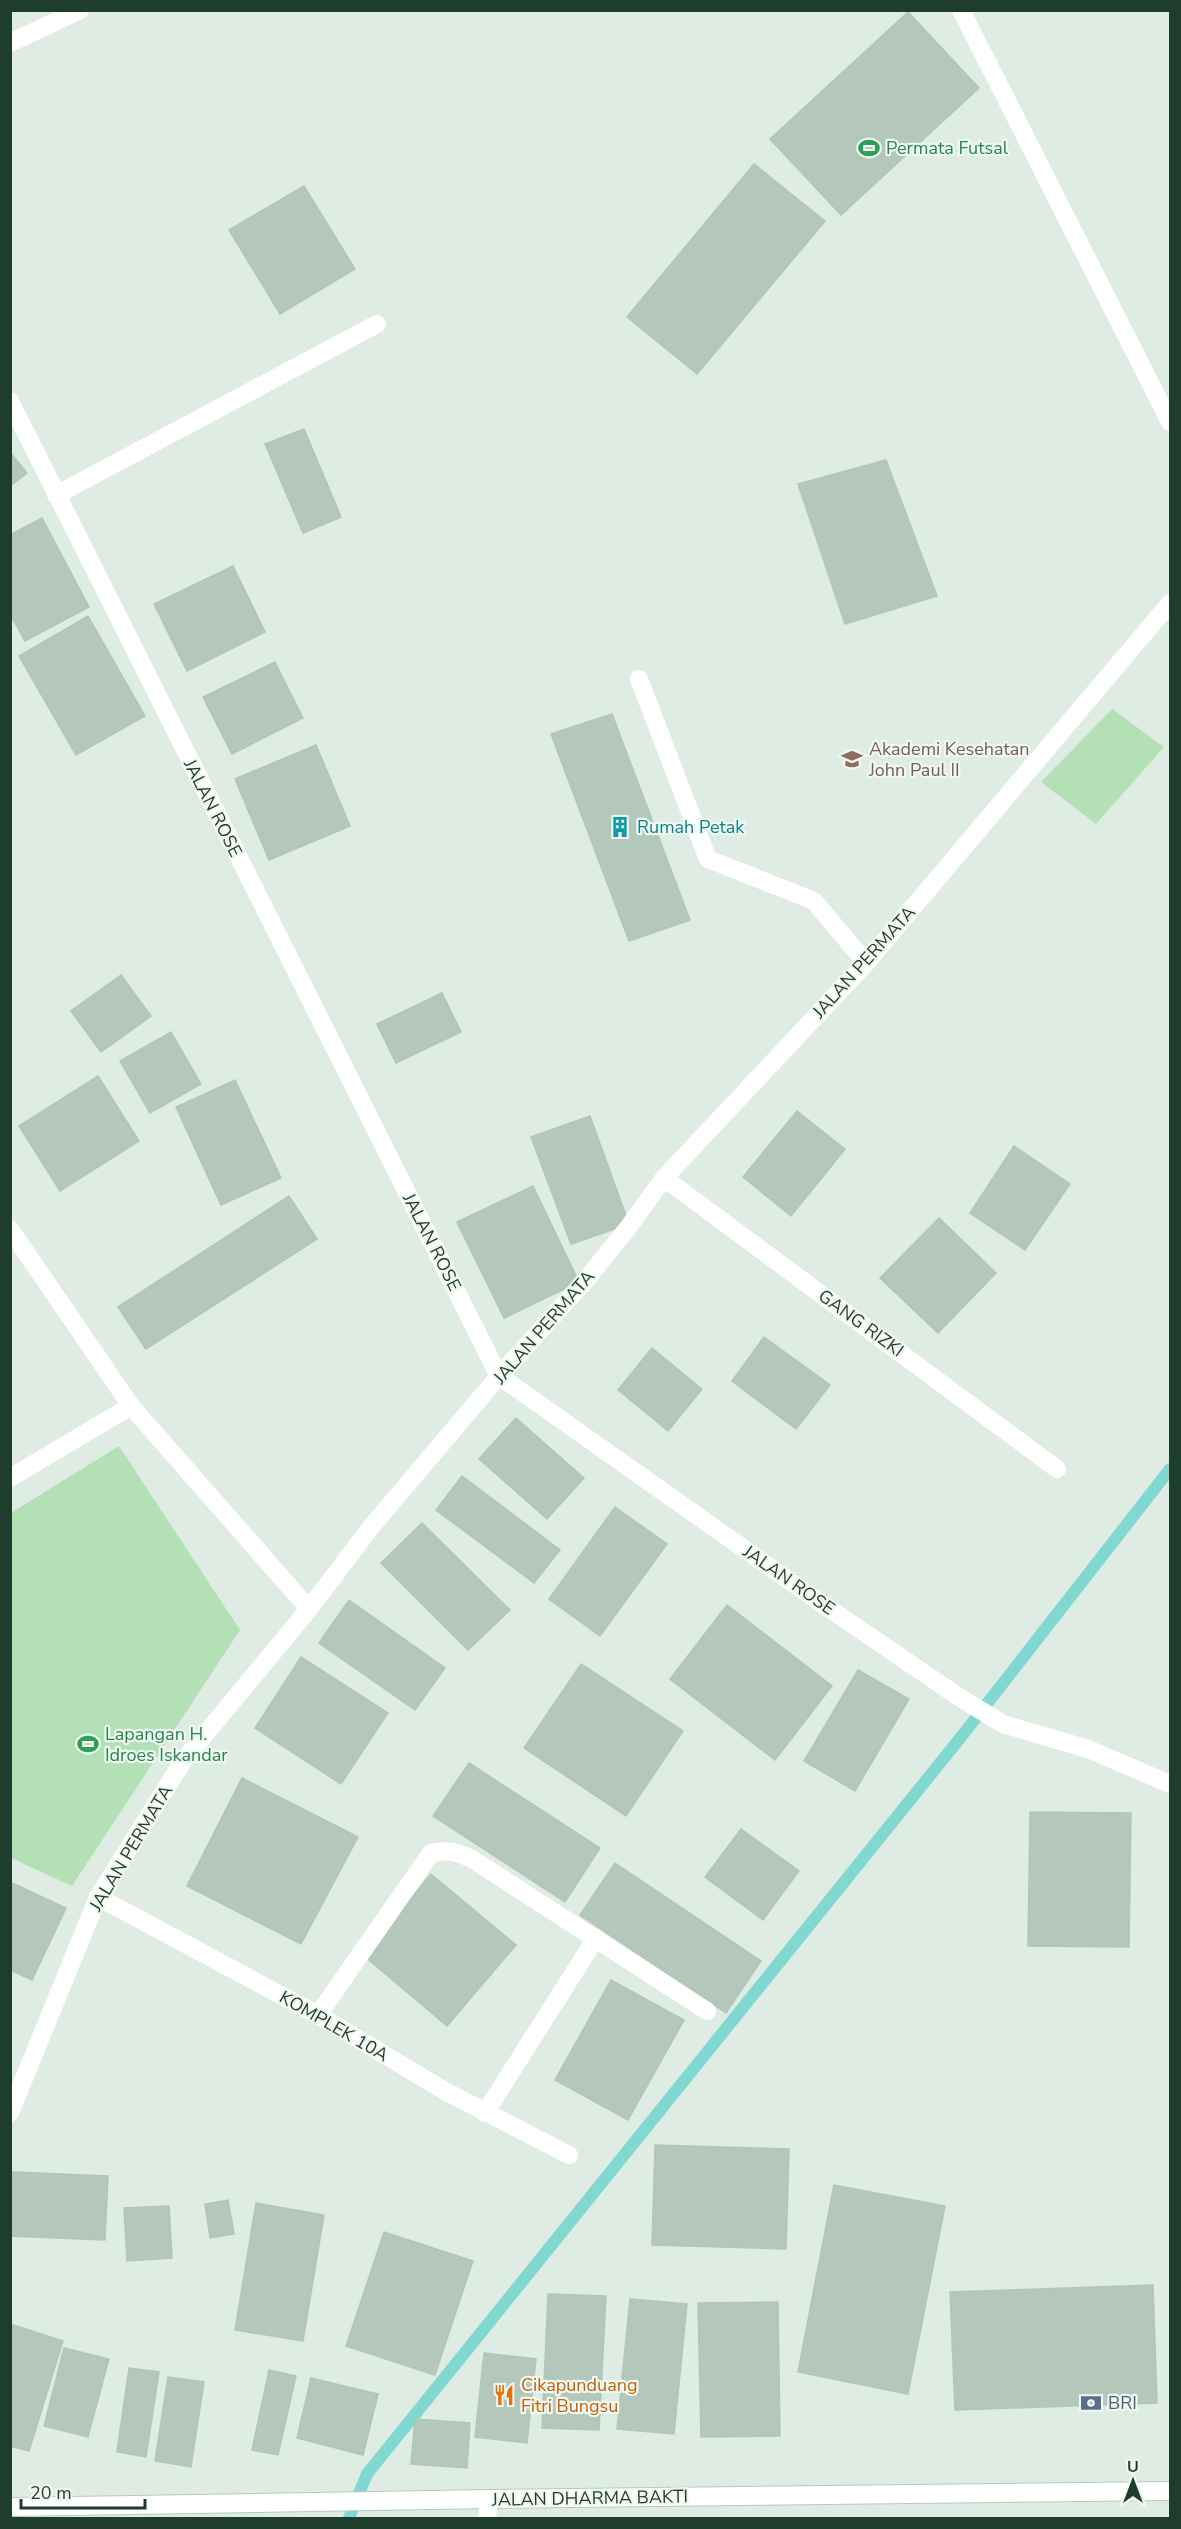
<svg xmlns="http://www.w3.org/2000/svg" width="1181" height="2529" font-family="'Nunito Sans',sans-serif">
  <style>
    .green { fill: #b4e0b6 }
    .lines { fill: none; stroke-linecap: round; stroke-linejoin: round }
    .stream { stroke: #80d8d0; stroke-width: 12 }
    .building { fill: #b3c7bb; stroke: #b0c6b8; stroke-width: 1.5 }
    .secondary-casing { stroke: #b0cdbc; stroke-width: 20 }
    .service { stroke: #fff; stroke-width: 18 }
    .minor { stroke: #fff; stroke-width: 18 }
    .secondary { stroke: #fff; stroke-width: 18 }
    .labels { text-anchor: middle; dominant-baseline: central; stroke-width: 4.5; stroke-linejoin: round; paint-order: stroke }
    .leisure-label { font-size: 18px; fill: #27864d; stroke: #eff8f1; text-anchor: start }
    .education-label { font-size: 18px; fill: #785e54; stroke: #eff8f1; text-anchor: start }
    .street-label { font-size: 18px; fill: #1e3d2d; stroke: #eff8f1 }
    .culture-label { font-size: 18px; fill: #0d838f; stroke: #eff8f1; text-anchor: start }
    .food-label { font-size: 18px; fill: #c56008; stroke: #eff8f1; text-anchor: start }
    .service-label { font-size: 18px; fill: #4e5e75; stroke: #eff8f1; text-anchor: start }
  </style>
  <rect width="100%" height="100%" fill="#deece3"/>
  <!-- green -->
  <path class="green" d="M1112 709 1164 747 1096 824 1041 782Z
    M119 1446 240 1630 72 1886 11 1858V1513Z"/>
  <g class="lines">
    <!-- stream -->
    <path class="stream" d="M349 2518 367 2474 961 1737 1170 1469"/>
  </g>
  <!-- building -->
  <path class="building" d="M908 12 979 88 841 215 770 139Z
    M754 164 825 221 697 374 627 317Z
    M304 186 355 269 280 314 229 230Z
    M304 429 341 517 303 533 265 444Z
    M10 452 27 473 10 486Z
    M886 460 937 596 845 624 798 484Z
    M42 518 89 607 25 641 10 614V535Z
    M233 566 265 632 187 671 154 604Z
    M88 616 145 716 76 755 19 656Z
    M275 662 303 718 232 754 203 697Z
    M612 714 690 920 629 941 551 734Z
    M316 745 350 826 269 860 235 779Z
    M121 975 151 1016 101 1052 71 1011Z
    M442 993 461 1032 396 1063 377 1024Z
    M171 1032 201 1084 150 1113 120 1061Z
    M98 1076 139 1141 60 1191 19 1126Z
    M235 1080 281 1178 221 1205 176 1107Z
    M797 1111 845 1149 791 1216 743 1177Z
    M590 1116 629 1224 571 1244 531 1137Z
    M1014 1146 1070 1184 1025 1250 970 1213Z
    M533 1186 579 1282 504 1318 457 1222Z
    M289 1196 317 1239 146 1349 118 1307Z
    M939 1218 996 1273 938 1333 880 1278Z
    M764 1337 830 1385 796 1429 732 1381Z
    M652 1348 702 1389 668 1431 618 1390Z
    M516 1418 584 1478 547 1519 479 1459Z
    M462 1476 560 1550 534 1583 436 1510Z
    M615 1507 667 1544 600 1636 549 1599Z
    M422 1523 510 1610 468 1650 381 1563Z
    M349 1600 445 1668 415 1710 319 1643Z
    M727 1605 832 1686 775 1760 670 1679Z
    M301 1657 388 1713 341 1784 255 1728Z
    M581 1664 683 1731 626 1816 524 1748Z
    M858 1670 909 1699 855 1791 804 1761Z
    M469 1763 600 1848 565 1902 433 1816Z
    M242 1778 358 1837 301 1944 187 1886Z
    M1030 1812 1131 1813 1129 1947 1028 1946Z
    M741 1829 799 1871 763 1920 705 1877Z
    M615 1863 761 1961 726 2013 580 1915Z
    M431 1874 516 1945 447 2026 363 1955Z
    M10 1882 66 1908 32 1980 10 1970Z
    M611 1980 684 2020 628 2120 555 2080Z
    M655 2145 789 2149 786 2249 652 2245Z
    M13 2172 108 2176 105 2240 10 2236Z
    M834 2185 945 2206 908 2394 798 2372Z
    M228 2200 234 2234 210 2238 205 2204Z
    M256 2203 324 2215 303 2341 235 2330Z
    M169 2206 172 2258 127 2261 124 2208Z
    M384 2232 473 2261 435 2375 346 2346Z
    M1153 2285 1157 2403 955 2410 950 2292Z
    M548 2294 606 2296 599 2430 542 2428Z
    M630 2299 687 2304 674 2434 617 2429Z
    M778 2302 780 2436 701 2437 698 2303Z
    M10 2324 63 2341 29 2451 10 2446Z
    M64 2348 109 2359 88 2437 44 2426Z
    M484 2353 536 2359 527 2443 475 2437Z
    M129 2368 159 2372 146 2457 117 2452Z
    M269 2370 296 2376 278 2455 252 2450Z
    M168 2377 204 2382 191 2467 155 2461Z
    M311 2378 378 2394 363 2455 297 2438Z
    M415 2419 470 2423 467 2468 411 2464Z"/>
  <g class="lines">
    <defs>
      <path id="secondary" d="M10 2507 489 2499 1170 2491"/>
    </defs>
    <!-- secondary casing -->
    <use href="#secondary" class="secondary-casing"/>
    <!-- service -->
    <path class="service" d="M961 10 1170 422
      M639 679 708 859 814 901 866 963
      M664 1178 1057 1469
      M98 1897 318 2015 445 2091 569 2155
      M318 2015 431 1853C448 1849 457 1852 472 1859L707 2011
      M485 2113 596 1938"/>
    <!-- minor -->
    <path class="minor" d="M10 43 80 10
      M10 401 499 1376 821 1603 959 1697 1003 1724 1088 1749 1170 1784
      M56 495 377 324
      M10 1229 131 1406 309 1609
      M10 1478 131 1406
      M10 2113 98 1897 183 1761 309 1609 371 1527 499 1376 585 1281 627 1229 664 1178 866 963 1170 603
      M487 2518 489 2499"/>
    <!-- secondary -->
    <use href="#secondary" class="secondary"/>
  </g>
  <!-- icons -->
  <defs>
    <symbol id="stadium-bare" viewBox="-9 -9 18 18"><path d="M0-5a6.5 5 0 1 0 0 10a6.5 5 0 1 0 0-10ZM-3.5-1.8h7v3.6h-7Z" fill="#2e9e5b" stroke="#eff8f1" stroke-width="2.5" paint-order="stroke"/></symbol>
    <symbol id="university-bare" viewBox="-9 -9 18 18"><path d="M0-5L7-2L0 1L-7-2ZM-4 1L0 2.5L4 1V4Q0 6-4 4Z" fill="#8d6e63" stroke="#eff8f1" stroke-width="2.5" paint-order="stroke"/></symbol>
    <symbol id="building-bare" viewBox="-9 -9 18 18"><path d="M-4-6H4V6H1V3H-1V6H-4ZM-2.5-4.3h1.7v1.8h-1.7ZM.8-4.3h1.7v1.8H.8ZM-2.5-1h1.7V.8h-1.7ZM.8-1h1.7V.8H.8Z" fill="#0f9aa8" stroke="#eff8f1" stroke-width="2.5" paint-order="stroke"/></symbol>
    <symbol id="restaurant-bare" viewBox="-9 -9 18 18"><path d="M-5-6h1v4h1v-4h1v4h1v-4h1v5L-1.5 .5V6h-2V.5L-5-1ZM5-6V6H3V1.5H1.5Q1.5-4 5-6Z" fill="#e8710a" stroke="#eff8f1" stroke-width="2.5" paint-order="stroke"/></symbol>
    <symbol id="bank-bare" viewBox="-9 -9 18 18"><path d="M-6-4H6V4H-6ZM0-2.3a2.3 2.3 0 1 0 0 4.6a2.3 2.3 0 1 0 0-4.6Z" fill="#5c6f8a" stroke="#eff8f1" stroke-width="2.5" paint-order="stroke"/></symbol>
  </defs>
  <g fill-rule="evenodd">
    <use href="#stadium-bare" x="854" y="133" width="30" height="30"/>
    <use href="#university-bare" x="837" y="744" width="30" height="30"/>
    <use href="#building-bare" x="605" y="812" width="30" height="30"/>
    <use href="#stadium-bare" x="73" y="1729" width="30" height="30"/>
    <use href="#restaurant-bare" x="489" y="2380" width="30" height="30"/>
    <use href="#bank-bare" x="1076" y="2388" width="30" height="30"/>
  </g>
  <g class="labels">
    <!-- leisure labels -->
    <g class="leisure-label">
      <text x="886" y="148">Permata Futsal</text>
      <text x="105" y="1734">Lapangan H.<tspan x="105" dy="21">Idroes Iskandar</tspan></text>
    </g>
    <!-- education labels -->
    <g class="education-label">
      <text x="869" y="749">Akademi Kesehatan<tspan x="869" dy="21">John Paul II</tspan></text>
    </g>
    <!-- street labels -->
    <g class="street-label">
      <text transform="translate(213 808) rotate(63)">JALAN ROSE</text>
      <text transform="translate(864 962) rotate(-48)">JALAN PERMATA</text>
      <text transform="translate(432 1242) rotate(63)">JALAN ROSE</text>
      <text transform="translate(861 1323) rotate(36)">GANG RIZKI</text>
      <text transform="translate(544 1327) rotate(-49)">JALAN PERMATA</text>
      <text transform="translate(789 1580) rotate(35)">JALAN ROSE</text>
      <text transform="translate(131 1848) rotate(-59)">JALAN PERMATA</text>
      <text transform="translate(334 2026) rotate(30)">KOMPLEK 10A</text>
      <text transform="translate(590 2498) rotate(-1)">JALAN DHARMA BAKTI</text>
    </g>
    <!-- culture labels -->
    <g class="culture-label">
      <text x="637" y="827">Rumah Petak</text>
    </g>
    <!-- food labels -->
    <g class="food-label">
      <text x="521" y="2385">Cikapunduang<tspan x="521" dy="21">Fitri Bungsu</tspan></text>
    </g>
    <!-- service labels -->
    <g class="service-label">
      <text x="1108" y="2403">BRI</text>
    </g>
  </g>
  <!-- border -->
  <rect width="1181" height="2529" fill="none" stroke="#1e3d2d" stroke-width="24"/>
  <!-- north arrow -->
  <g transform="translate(1133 2481)" stroke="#eff8f1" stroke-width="4.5" paint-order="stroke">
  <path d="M0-4.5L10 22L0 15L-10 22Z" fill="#1e3d2d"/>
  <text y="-9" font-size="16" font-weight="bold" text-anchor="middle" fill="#1e3d2d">U</text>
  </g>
  <!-- scale -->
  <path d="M21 2499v9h124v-9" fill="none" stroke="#1e3d2d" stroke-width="3"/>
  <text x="30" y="2499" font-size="18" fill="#1e3d2d" stroke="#eff8f1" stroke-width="4.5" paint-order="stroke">20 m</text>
</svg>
